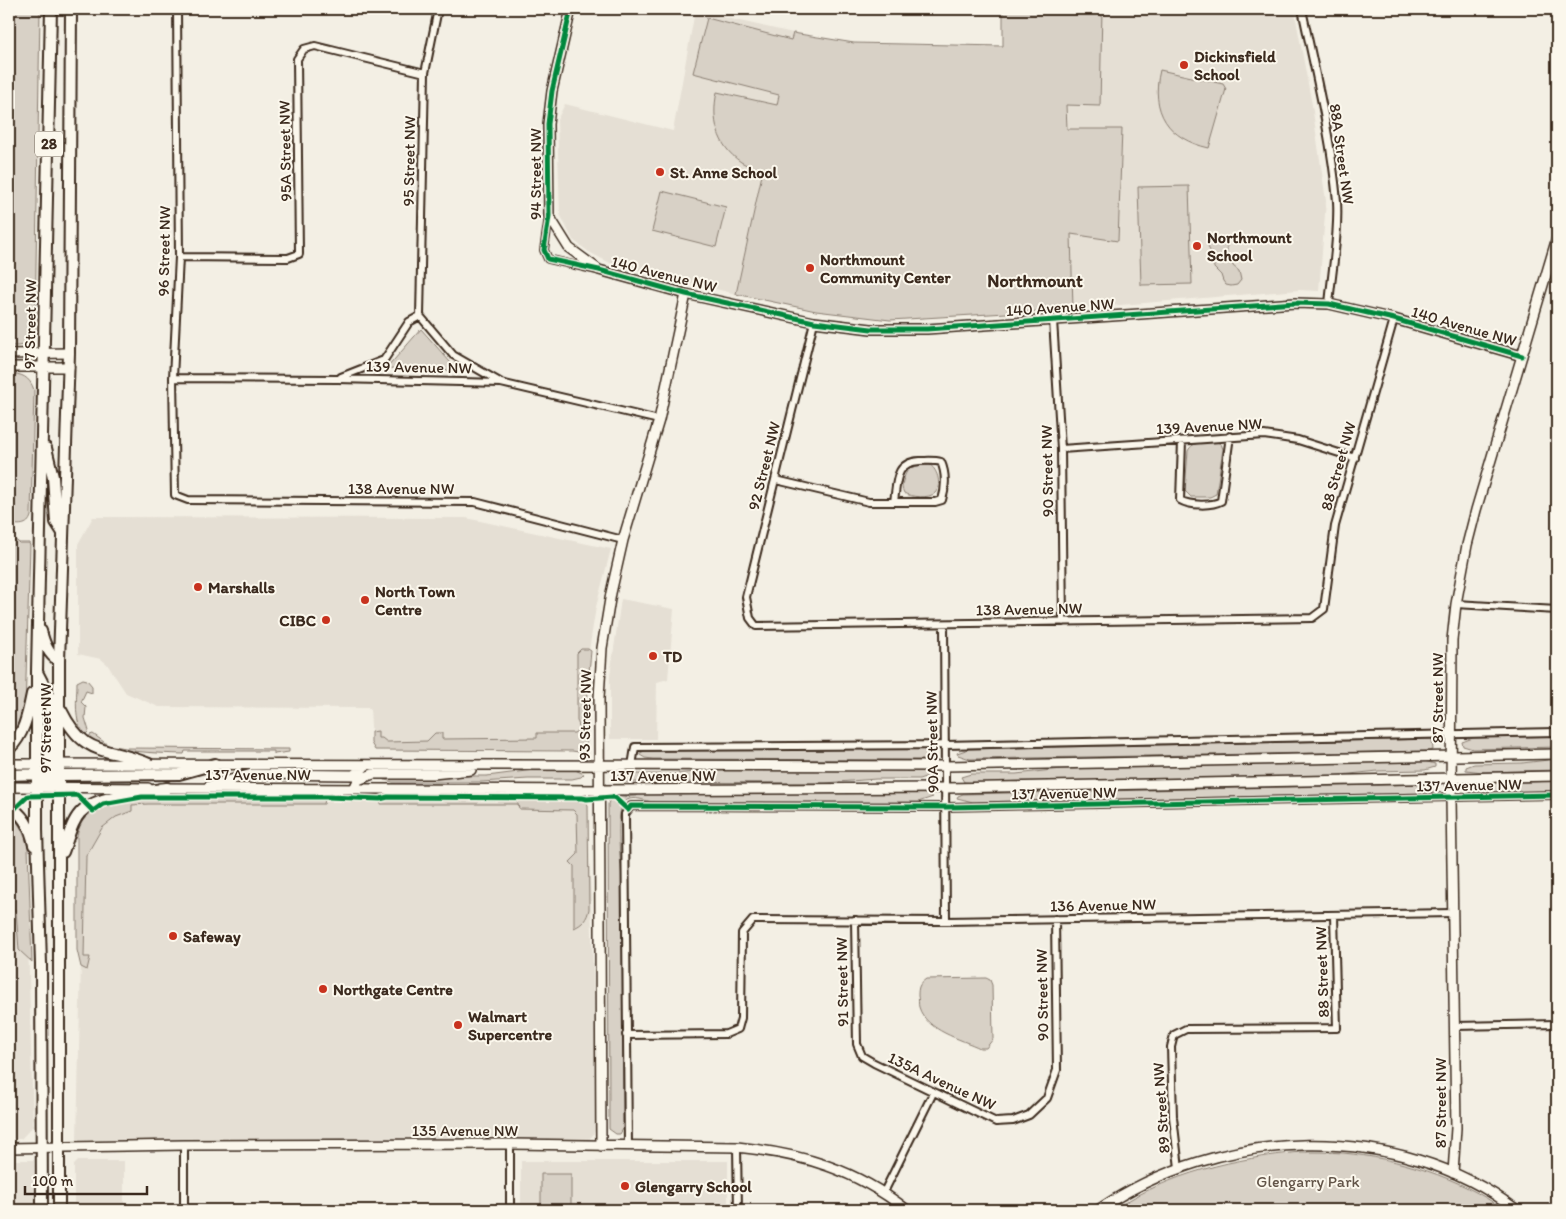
<svg xmlns="http://www.w3.org/2000/svg" width="1566" height="1219" font-family="Itim,sans-serif">
  <style>
    .built { fill: #e5dfd4 }
    .green { fill: #d8d1c6; stroke: #8a7e72 }
    .lines { fill: none; stroke-linecap: round; stroke-linejoin: round }
    .street-casing { stroke: #3b2a1e; stroke-width: 10 }
    .secondary-casing { stroke: #3b2a1e; stroke-width: 12 }
    .primary-casing { stroke: #3b2a1e; stroke-width: 14 }
    .street { stroke: #fbf7ec; stroke-width: 6 }
    .secondary { stroke: #fbf7ec; stroke-width: 9 }
    .primary { stroke: #fbf7ec; stroke-width: 10 }
    .cycleway-casing { stroke: #fbf7ec; stroke-width: 8 }
    .cycleway { stroke: #00873e; stroke-width: 5 }
    .poi-dot { fill: #c8321e; stroke: #fbf7ec; stroke-width: 2 }
    .labels { text-anchor: middle; dominant-baseline: central; stroke-width: 4; stroke-linejoin: round; paint-order: stroke }
    .shield { fill: #fbf7ec; stroke: #75685c; stroke-width: 1 }
    .shield-label { font-size: 15px; font-weight: bold; fill: #3b2a1e }
    .poi-label { font-size: 16px; font-weight: bold; fill: #3b2a1e; stroke: #fbf7ec; text-anchor: start }
    .street-label { font-size: 16px; fill: #3b2a1e; stroke: #fbf7ec }
    .park-label { font-size: 16px; fill: #625448; stroke: #fbf7ec }
    .neighbourhood-label { font-size: 18px; font-weight: bold; fill: #3b2a1e; stroke: #fbf7ec }
  </style>
  <rect width="100%" height="100%" fill="#f3efe4"/>
  <filter id="ink" filterUnits="userSpaceOnUse"><feTurbulence type="fractalNoise" baseFrequency=".02" numOctaves="2"/><feDisplacementMap in="SourceGraphic" scale="10" xChannelSelector="R" yChannelSelector="G"/><feConvolveMatrix kernelMatrix="1 2 1 2 8 2 1 2 1" color-interpolation-filters="sRGB"/></filter>
  <g filter="url(#ink)">
    <!-- built -->
    <path class="built" d="M1060 9H1294L1312 105 1326 201 1319 291 1299 290 1073 309 1067 123Z
      M695 11 793 33 736 294 610 263 589 252 573 240 560 214 557 120 565 104 673 131Z
      M93 517 466 518 611 549 596 607 587 663V738L372 744 370 708 159 707 126 693 107 664 101 659 78 654V544Z
      M621 599 674 609 668 679 657 682 656 739H610V676Z
      M584 800 588 805 598 1128 588 1141 77 1140 83 869 86 856 102 828 116 817 132 811V805L161 803Z
      M9 844 26 860 33 1126 21 1139H9Z
      M9 1160H34L35 1210H9Z
      M78 1161H124V1204L119 1209H78L74 1206V1165Z
      M521 1161H728V1210H521Z"/>
    <!-- green -->
    <path class="green" d="M9 9H40L35 331 31 343 18 346H9Z
      M1003 9H1102L1100 106 1066 105 1067 129H1122L1118 241 1071 234 1073 309 890 320 816 311 736 294 763 170C756 168 747 166 741 162 717 146 711 119 717 92L777 105 779 95 693 73 707 18 791 40 793 33 854 43 1003 46Z
      M1160 70 1223 84 1226 89 1209 148C1168 139 1150 112 1160 70Z
      M1189 186 1192 284 1141 285 1138 187Z
      M662 191 726 207 716 247 652 231Z
      M1218 237 1222 238 1227 243V254L1232 260 1233 266 1239 271 1241 280 1237 285 1231 286 1226 285 1223 281 1221 275 1214 268 1213 256 1208 247 1212 240Z
      M421 329 458 371 387 368Z
      M9 374C21 373 30 377 34 390L31 516C28 527 18 525 9 524Z
      M1217 442 1221 444 1223 449 1216 494 1210 497H1191L1185 491 1188 451C1193 440 1206 443 1217 442Z
      M930 465C938 470 942 486 935 493 929 499 910 497 904 493 901 487 902 484 904 478 908 464 918 466 930 465Z
      M9 540 17 541 19 543H29L30 546 25 710 19 729 9 743Z
      M581 649H588L591 651 588 683 587 741 584 749 579 752 572 751 375 750 371 743V732L378 731V738H382L387 742 427 741 435 733H442V739L537 738V733H574C579 730 580 726 577 721V653Z
      M83 679 87 680 92 686V693L86 691 81 702 86 707 85 718 89 731 85 735C73 722 77 698 77 682Z
      M93 734 108 745 126 748 289 749V752L274 754V751H185L184 754C148 753 123 752 89 741L90 735Z
      M1557 736V747L1473 749 1463 746 1462 742 1473 738Z
      M1432 739 1433 750 1428 751 970 759 958 755 957 753 969 749Z
      M649 749H921L933 751 935 752 930 758 924 760 653 759 645 758 640 755V753Z
      M1557 759V770L1483 772 1466 770V767L1474 764 1522 763Z
      M1424 761 1435 764V767L1425 770 1378 771 1331 776 973 783 964 782 961 777 971 774H1016L1062 769Z
      M534 770H575L584 774 581 777 572 779H528L481 782H393L377 778 379 776H487Z
      M724 770H921L929 772 931 775 919 779H876L825 783 625 782 614 779 615 776 624 774H670Z
      M1557 781V791L1484 792 1467 791V788L1493 786V783Z
      M1429 784 1436 786 1437 791 1428 793 973 802 957 798 958 796 963 794Z
      M638 793H923L933 797 918 802H653C645 801 635 796 627 800 613 806 621 864 622 879L623 1129 620 1134H616L609 1129 608 804 610 799 614 801 620 797 637 796Z
      M146 798 325 799 324 804H148L132 805V811L116 817 102 828 86 856 84 957H90L87 970 81 967 77 950V836C78 832 79 828 81 824 91 804 126 800 146 798Z
      M389 798 584 800 588 805 589 909C587 919 583 924 574 928V866L570 862 578 854 577 814 573 810 519 809 518 804H381V800Z
      M9 813C20 823 25 835 28 848L32 962 19 950 16 910H9L10 883 12 882 13 861 9 848Z
      M986 978 990 980 992 985 993 1039 986 1048H980C961 1039 926 1031 919 1007 918 1004 919 999 918 996 918 987 919 984 926 979Z
      M1301 1152C1315 1152 1329 1152 1343 1153 1397 1158 1460 1177 1504 1210H1113C1169 1173 1235 1158 1301 1152Z
      M541 1174H571V1210H541Z"/>
    <g class="lines">
      <defs>
        <path id="street" d="M177 9 179 257 173 378 175 495 188 500 475 502 623 540
          M438 9 425 73 420 316 453 355 500 382
          M1302 9C1315 72 1331 136 1337 201 1339 234 1332 271 1329 304
          M549 216 544 250 548 259 596 270
          M179 257 288 258 299 254 297 59 304 49 315 46 425 73
          M1053 320 1061 449 1063 622
          M814 322 746 597 750 618 756 626 1312 618 1324 609 1335 526 1394 319
          M341 377 384 360 409 322 420 316
          M173 378 338 379 501 383 659 420
          M1182 441 1180 500C1190 506 1212 506 1221 501L1230 436
          M1061 449 1264 435 1298 440 1355 458
          M776 480 869 502H935L942 500C946 488 946 473 941 462 934 460 927 461 920 461 895 462 897 481 894 502
          M1456 604 1557 610
          M944 624 946 921
          M632 766 635 747 945 745 1557 732
          M855 920 857 1044 862 1056 874 1063 996 1122 1013 1121 1029 1115 1047 1098 1057 1070 1055 919
          M1455 1026 1557 1024
          M626 1035 726 1034 738 1029 741 1018 742 933 753 920 946 921 1453 913
          M184 1145V1210
          M628 1146 625 814 631 806 946 807 1557 795
          M737 1147 738 1210
          M1179 1168 1173 1117 1171 1047 1174 1035 1186 1029 1337 1028 1334 916
          M884 1192 933 1093
          M510 1210V1144"/>
        <path id="secondary" d="M571 9 552 91 548 124 549 216 569 248 599 270 686 294 814 322 871 329H927L1295 303 1329 304 1394 319 1522 356
          M9 354 69 353
          M9 367H69
          M9 764 946 766 1557 754
          M209 786 252 774 353 775 360 771 366 765
          M9 787 148 788
          M161 788 600 790 946 788 1557 776
          M354 789 358 780 373 774H433L471 770
          M601 1146 599 698 602 648 611 593 623 540 659 420 686 294
          M9 1148 184 1145 510 1144 737 1147C803 1154 855 1169 907 1210
          M1453 1173 1456 1128 1451 798 1452 640 1456 604 1467 545 1476 510 1557 238
          M1098 1210C1219 1127 1398 1119 1517 1210"/>
        <path id="primary" d="M46 448 53 477 56 522 63 533
          M41 631C44 643 48 654 59 661
          M37 672 50 697V764L56 781
          M61 710C85 759 107 746 149 764
          M9 749C24 735 28 714 32 694
          M9 775 43 774
          M37 786 48 779 60 775 179 774 215 764
          M9 806C23 814 31 829 34 845
          M63 852C68 839 71 823 80 813 95 795 144 793 167 788
          M42 1210 41 964 37 830V671L51 9
          M59 1210V661L69 353 71 9"/>
      </defs>
      <!-- street casing -->
      <use href="#street" class="street-casing"/>
      <!-- secondary casing -->
      <use href="#secondary" class="secondary-casing"/>
      <!-- primary casing -->
      <use href="#primary" class="primary-casing"/>
      <!-- street -->
      <use href="#street" class="street"/>
      <!-- secondary -->
      <use href="#secondary" class="secondary"/>
      <!-- primary -->
      <use href="#primary" class="primary"/>
      <defs>
        <path id="cycleway" d="M571 9 552 91 548 124 549 216 544 250 548 259 599 270 686 294 814 322 871 329H927L1295 303 1329 304 1394 319 1522 356
          M9 812 10 813 28 796 77 795 93 811 103 804 142 797H328L380 799 388 797 582 798 587 799 612 797 615 798 628 810 631 806 946 807 1557 795"/>
      </defs>
      <!-- cycleway casing -->
      <use href="#cycleway" class="cycleway-casing"/>
      <!-- cycleway -->
      <use href="#cycleway" class="cycleway"/>
    </g>
  </g>
  <!-- markers -->
  <g class="poi-dot">
    <circle cx="1184" cy="65" r="5"/>
    <circle cx="660" cy="172" r="5"/>
    <circle cx="1197" cy="246" r="5"/>
    <circle cx="810" cy="268" r="5"/>
    <circle cx="198" cy="587" r="5"/>
    <circle cx="365" cy="600" r="5"/>
    <circle cx="326" cy="620" r="5"/>
    <circle cx="653" cy="656" r="5"/>
    <circle cx="173" cy="936" r="5"/>
    <circle cx="323" cy="989" r="5"/>
    <circle cx="458" cy="1025" r="5"/>
    <circle cx="625" cy="1186" r="5"/>
  </g>
  <g class="labels">
    <!-- shield labels -->
    <rect class="shield" x="35" y="131.5" width="28" height="25" rx="4"/>
    <g class="shield-label">
      <text x="49" y="144">28</text>
    </g>
    <!-- poi labels -->
    <g class="poi-label">
      <text x="1194" y="56">Dickinsfield<tspan x="1194" dy="18">School</tspan></text>
      <text x="670" y="172">St. Anne School</text>
      <text x="1207" y="237">Northmount<tspan x="1207" dy="18">School</tspan></text>
      <text x="820" y="259">Northmount<tspan x="820" dy="18">Community Center</tspan></text>
      <text x="208" y="587">Marshalls</text>
      <text x="375" y="591">North Town<tspan x="375" dy="18">Centre</tspan></text>
      <text x="316" y="620" text-anchor="end">CIBC</text>
      <text x="663" y="656">TD</text>
      <text x="183" y="936">Safeway</text>
      <text x="333" y="989">Northgate Centre</text>
      <text x="468" y="1016">Walmart<tspan x="468" dy="18">Supercentre</tspan></text>
      <text x="635" y="1186">Glengarry School</text>
    </g>
    <!-- street labels -->
    <g class="street-label">
      <text transform="translate(285 151) rotate(-91)">95A Street NW</text>
      <text transform="translate(1342 154) rotate(82)">88A Street NW</text>
      <text transform="translate(409 161) rotate(-89)">95 Street NW</text>
      <text transform="translate(535 174) rotate(-90)">94 Street NW</text>
      <text transform="translate(164 251) rotate(-89)">96 Street NW</text>
      <text transform="translate(664 274) rotate(14)">140 Avenue NW</text>
      <text transform="translate(1060 307) rotate(-4)">140 Avenue NW</text>
      <text transform="translate(30 324) rotate(-89)">97 Street NW</text>
      <text transform="translate(1464 326) rotate(16)">140 Avenue NW</text>
      <text transform="translate(419 367) rotate(1)">139 Avenue NW</text>
      <text transform="translate(1209 426) rotate(-3)">139 Avenue NW</text>
      <text transform="translate(764 466) rotate(-76)">92 Street NW</text>
      <text transform="translate(1338 466) rotate(-74)">88 Street NW</text>
      <text transform="translate(1047 471) rotate(-91)">90 Street NW</text>
      <text x="401" y="488">138 Avenue NW</text>
      <text transform="translate(1029 609) rotate(-1)">138 Avenue NW</text>
      <text transform="translate(1437 698) rotate(-90)">87 Street NW</text>
      <text transform="translate(585 715) rotate(-89)">93 Street NW</text>
      <text transform="translate(45 728) rotate(-90)">97 Street NW</text>
      <text transform="translate(932 742) rotate(-91)">90A Street NW</text>
      <text x="258" y="774">137 Avenue NW</text>
      <text x="663" y="775">137 Avenue NW</text>
      <text transform="translate(1469 785) rotate(-1)">137 Avenue NW</text>
      <text transform="translate(1064 793) rotate(-1)">137 Avenue NW</text>
      <text transform="translate(1103 905) rotate(-1)">136 Avenue NW</text>
      <text transform="translate(1322 972) rotate(-92)">88 Street NW</text>
      <text transform="translate(842 982) rotate(-91)">91 Street NW</text>
      <text transform="translate(1042 995) rotate(-91)">90 Street NW</text>
      <text transform="translate(942 1081) rotate(25)">135A Avenue NW</text>
      <text transform="translate(1440 1103) rotate(-90)">87 Street NW</text>
      <text transform="translate(1161 1108) rotate(-94)">89 Street NW</text>
      <text x="465" y="1130">135 Avenue NW</text>
    </g>
    <!-- park labels -->
    <g class="park-label">
      <text x="1308" y="1181">Glengarry Park</text>
    </g>
    <!-- neighbourhood labels -->
    <g class="neighbourhood-label">
      <text x="1035" y="281">Northmount</text>
    </g>
  </g>
  <!-- margin -->
  <rect width="1566" height="1219" fill="none" stroke="#fbf7ec" stroke-width="30"/>
  <rect x="15" y="15" width="1536" height="1189" fill="none" stroke="#3b2a1e" stroke-width="2" filter="url(#ink)"/>
  <!-- scale -->
  <path d="M25 1186v8h122v-8" fill="none" stroke="#3b2a1e" stroke-width="2.5"/>
  <text x="32" y="1186" font-size="15" fill="#3b2a1e" stroke="#fbf7ec" stroke-width="4" paint-order="stroke">100 m</text>
</svg>
